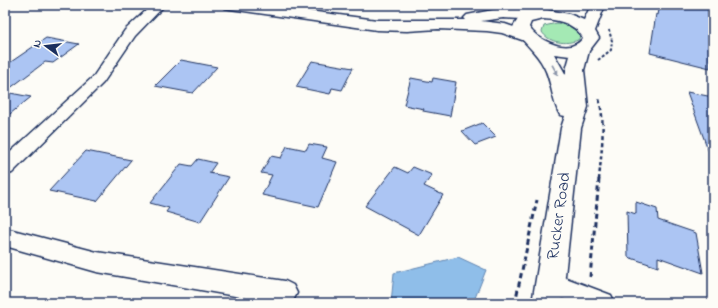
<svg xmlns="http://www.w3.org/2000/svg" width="718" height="308" font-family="'Indie Flower',sans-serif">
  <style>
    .green { fill: #a4e9b4; stroke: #608c89 }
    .water { fill: #8fbee9; stroke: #6185b1 }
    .building { fill: #acc5f3; stroke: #1b2f5e }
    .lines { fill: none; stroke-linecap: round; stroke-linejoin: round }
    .minor-casing { stroke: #1b2f5e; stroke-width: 3 }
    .tertiary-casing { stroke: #1b2f5e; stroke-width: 3 }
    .secondary-casing { stroke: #1b2f5e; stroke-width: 3 }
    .path-far2 { stroke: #1b2f5e; stroke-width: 2; stroke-dasharray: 3 2; stroke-linecap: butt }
    .path-far1 { stroke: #1b2f5e; stroke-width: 2.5; stroke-dasharray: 4 3; stroke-linecap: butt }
    .path { stroke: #1b2f5e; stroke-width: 3; stroke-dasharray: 5 3.5; stroke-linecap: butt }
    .minor { fill: #fdfcf7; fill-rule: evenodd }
    .tertiary { fill: #fdfcf7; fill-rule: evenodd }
    .secondary { fill: #fdfcf7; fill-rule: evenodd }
    .oneway { fill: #8c96aa }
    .labels { text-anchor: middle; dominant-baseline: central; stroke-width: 3.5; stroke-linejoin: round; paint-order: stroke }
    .street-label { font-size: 17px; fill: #1b2f5e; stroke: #fdfcf7 }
  </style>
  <rect width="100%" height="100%" fill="#fdfcf7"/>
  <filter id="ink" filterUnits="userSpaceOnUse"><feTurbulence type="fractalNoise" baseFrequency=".025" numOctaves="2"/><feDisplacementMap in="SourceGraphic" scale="8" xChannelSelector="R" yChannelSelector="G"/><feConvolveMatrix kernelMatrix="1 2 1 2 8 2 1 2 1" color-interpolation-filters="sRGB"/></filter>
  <g filter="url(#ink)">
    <!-- green -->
    <path class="green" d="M557 23 569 26 578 31 580 37 578 40C566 45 549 43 542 32L544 26Z"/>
    <!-- water -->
    <path class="water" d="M458 257 486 270 473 303H391L394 273Z"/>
    <!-- building -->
    <path class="building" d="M660 5H708L710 68 650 53 656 14 658 15Z
      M46 38 79 44 53 63 45 62 5 92V66Z
      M181 60 217 67 193 93 155 86Z
      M312 61 353 68 342 90 332 88 330 94 296 87Z
      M411 78 432 82 433 78 456 82 450 116 423 111 424 109 404 105Z
      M5 92 31 97 5 118Z
      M687 92 713 97V158H711Z
      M482 123 496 137 475 145 462 131Z
      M309 144 327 147 322 158 337 162 318 207 262 195 272 175 261 173 271 156 281 158 287 146 306 150Z
      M86 151 131 160 97 201 49 191Z
      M198 159 216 163 209 173 229 177 200 222 166 212 169 208 150 203 181 164 192 166Z
      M395 167 408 173 413 167 432 175 424 186 443 195 419 235 365 206Z
      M636 202 657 209 658 220 696 233 703 273 658 257V267L628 257 627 211 636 214Z"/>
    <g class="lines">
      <defs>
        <path id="minor" d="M152 5H165L135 36 103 83 12 173 5 175V157L93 77 125 30Z
          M5 228 97 252 285 281 293 285 297 293 293 301 289 303H276L97 272 5 246Z
          M550 272 611 295 615 303H573L542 291 538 283 542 275Z"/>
        <path id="tertiary" d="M223 5H263L377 20H466L464 18 467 15 503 8 539 10 544 12 547 15 544 18 539 20 503 18 481 21 505 24 531 33 533 36 531 39 525 41 502 33 487 31 438 29 407 31 377 30 230 9 225 8Z"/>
        <path id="secondary" d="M591 5H605L595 31 599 38 589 51 584 70 588 107 581 128 562 303H532L561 128 565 116 560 115C552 102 552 82 544 67 536 51 522 42 513 27L520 16 542 9 569 14 584 20ZM543 19C558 20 575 23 583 38 581 40 579 43 576 44 563 52 536 39 529 27L531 22ZM554 54 570 56 566 70V75Z"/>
      </defs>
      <!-- minor casing -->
      <use href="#minor" class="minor-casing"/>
      <!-- tertiary casing -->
      <use href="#tertiary" class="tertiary-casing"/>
      <!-- secondary casing -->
      <use href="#secondary" class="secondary-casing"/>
      <!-- path-far2 -->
      <path class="path-far2" d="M598 60 611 50 612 41 609 30"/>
      <!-- path-far1 -->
      <path class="path-far1" d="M599 180C601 154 606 125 599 99"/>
      <!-- path -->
      <path class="path" d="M590 277 599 179
        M515 303 537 200"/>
      <!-- minor -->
      <use href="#minor" class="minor"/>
      <!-- tertiary -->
      <use href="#tertiary" class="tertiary"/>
      <!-- secondary -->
      <use href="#secondary" class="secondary"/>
    </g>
    <!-- one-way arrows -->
    <defs><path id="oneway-solid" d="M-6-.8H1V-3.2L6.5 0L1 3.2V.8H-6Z"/></defs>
    <use class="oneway" href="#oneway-solid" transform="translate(555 70) rotate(61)"/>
  </g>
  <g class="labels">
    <!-- street labels -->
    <g class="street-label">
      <text transform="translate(559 216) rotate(-82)">Rucker Road</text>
    </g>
  </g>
  <!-- margin -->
  <rect width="718" height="308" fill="none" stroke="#fdfcf7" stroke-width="20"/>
  <rect x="10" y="10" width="698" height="288" fill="none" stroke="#1b2f5e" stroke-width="1.5" filter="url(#ink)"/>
  <!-- north arrow -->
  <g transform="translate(46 46) rotate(285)" stroke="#fdfcf7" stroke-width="3" paint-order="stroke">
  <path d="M0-3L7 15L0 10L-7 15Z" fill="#1b2f5e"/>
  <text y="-6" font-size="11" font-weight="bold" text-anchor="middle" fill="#1b2f5e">N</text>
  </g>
</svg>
